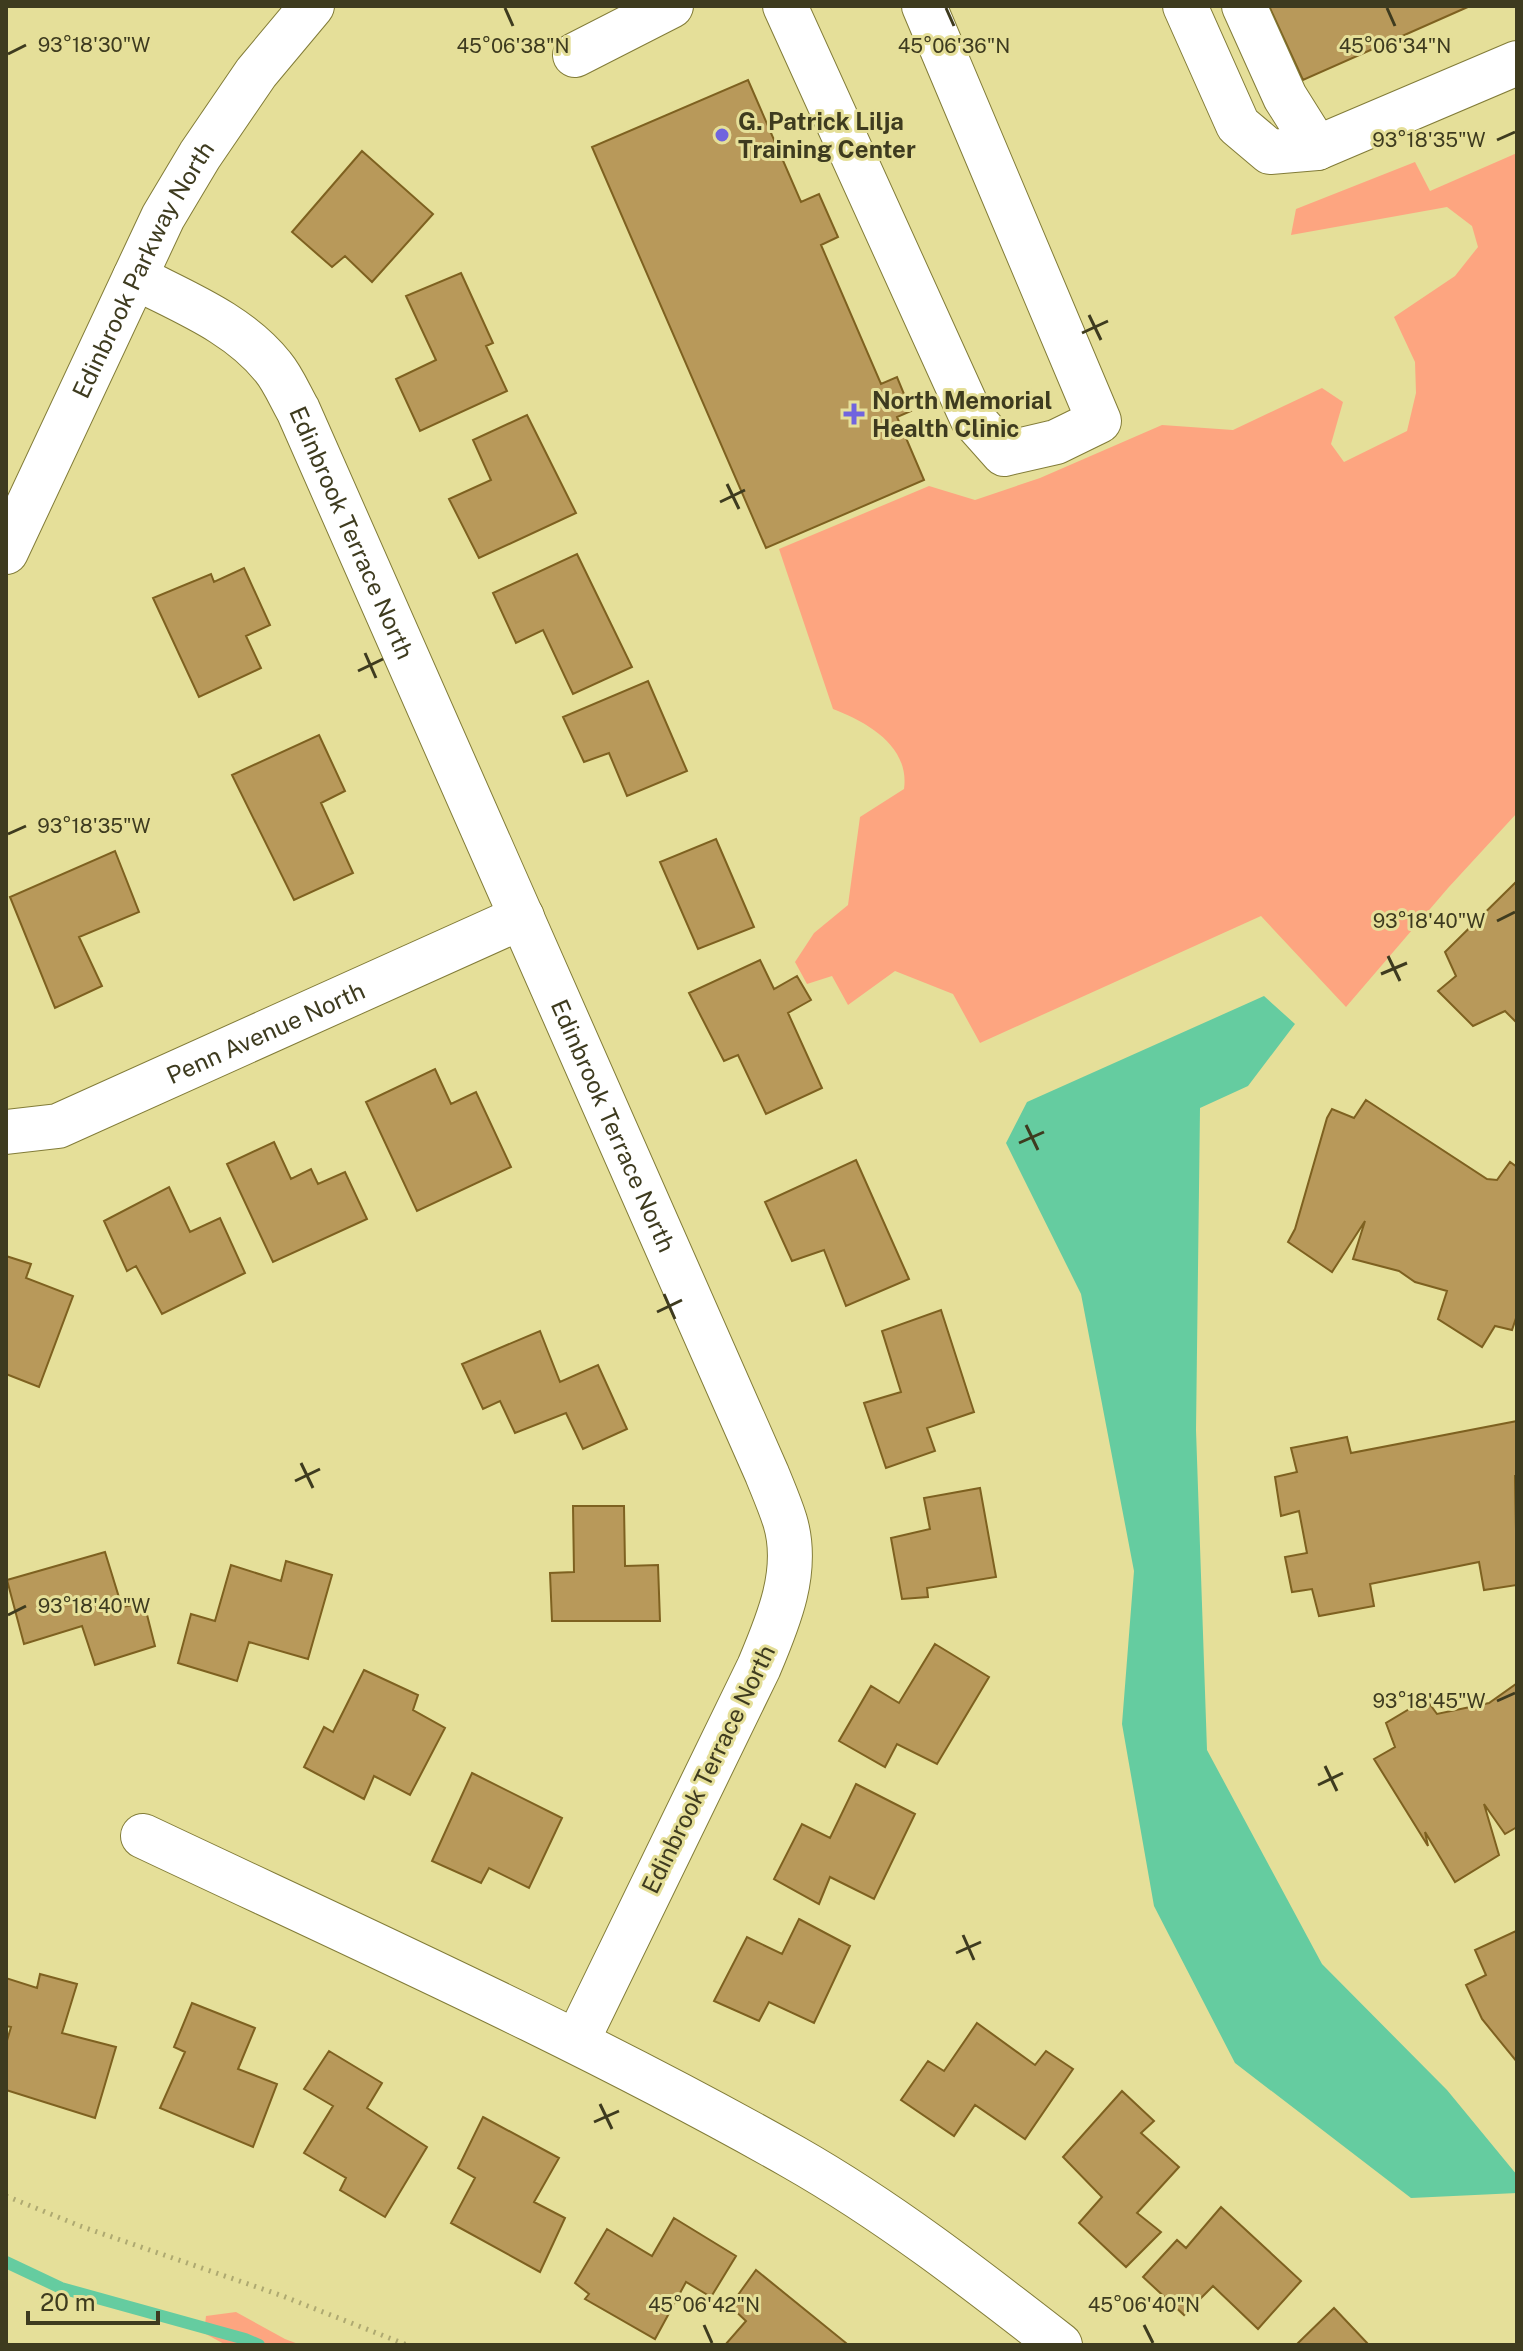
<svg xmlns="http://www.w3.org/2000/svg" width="1523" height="2351" font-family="'Public Sans',sans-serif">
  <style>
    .green { fill: #fda580 }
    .water { fill: #65cca0 }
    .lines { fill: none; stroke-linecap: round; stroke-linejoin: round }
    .stream { stroke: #65cca0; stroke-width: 12 }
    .building { fill: #b8995a; stroke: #7e6120; stroke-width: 2 }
    .minor-casing { stroke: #827c38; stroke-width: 46 }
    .path { stroke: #aea971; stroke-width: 5; stroke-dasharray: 2 6; stroke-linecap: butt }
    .minor { stroke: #fff; stroke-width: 44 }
    .ticks { fill: none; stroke: #3e3b1f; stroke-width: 3 }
    .poi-dot { fill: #7064de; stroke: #e5df99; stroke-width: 3 }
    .labels { text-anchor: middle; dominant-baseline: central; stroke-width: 6; stroke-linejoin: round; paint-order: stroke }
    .poi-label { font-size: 24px; font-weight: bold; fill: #3e3b1f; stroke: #e5df99; text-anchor: start }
    .street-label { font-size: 24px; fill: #3e3b1f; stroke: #e5df99 }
    .ticks-label { font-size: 20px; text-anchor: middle; fill: #3e3b1f; stroke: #e5df99; stroke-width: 6; stroke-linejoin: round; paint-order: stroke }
  </style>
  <rect width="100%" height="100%" fill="#e5df99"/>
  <!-- green -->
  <path class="green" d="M1517 153V813L1448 888 1346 1007 1261 916 980 1043 953 994 895 971 848 1005 832 976 807 984 795 962 814 933 848 905 860 817 904 789C910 746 867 722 833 709L779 549 929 486 975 500 1040 478 1162 425 1233 430 1322 388 1343 402 1331 444 1344 462 1407 431 1416 393 1415 362 1394 317 1455 276 1478 247 1472 226 1447 207 1291 235 1296 209 1415 162 1430 191Z
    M236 2312 285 2339 301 2345H226L204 2333 206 2316Z"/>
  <!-- water -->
  <path class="water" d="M1264 996 1295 1024 1248 1086 1200 1108 1196 1430 1207 1750 1322 1964 1447 2090 1517 2175V2193L1411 2198 1235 2063 1154 1906 1122 1724 1134 1571 1081 1294 1006 1143 1027 1102Z"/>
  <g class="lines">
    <!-- stream -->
    <path class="stream" d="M6 2262 61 2288 245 2339 259 2345"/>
  </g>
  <!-- building -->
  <path class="building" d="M1269 6H1470L1303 80Z
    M748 80 801 202 819 194 838 237 821 245 881 384 897 377 911 411 897 417 924 480 766 548 592 147Z
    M362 151 433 214 372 282 345 256 332 267 292 232Z
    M461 273 493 343 486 346 507 391 420 431 396 379 436 360 406 296Z
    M527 415 576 513 479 558 449 499 491 480 473 440Z
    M577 554 632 667 573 694 543 630 516 643 493 593Z
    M244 568 270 625 246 636 261 668 199 697 153 598 211 574 214 582Z
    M648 681 687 771 627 796 609 753 584 762 563 717Z
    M319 735 345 791 321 803 353 873 294 900 232 775Z
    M716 839 754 927 698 949 660 862Z
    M115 851 139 912 79 937 102 986 55 1008 10 897Z
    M1517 881V1023L1505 1011 1473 1026 1438 991 1456 976 1445 952Z
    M760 960 774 989 797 976 811 1000 788 1013 822 1088 766 1114 738 1055 724 1061 689 993Z
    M435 1069 451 1104 476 1092 511 1167 417 1211 366 1102Z
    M1366 1100 1487 1179 1497 1180 1510 1162 1517 1167V1315L1512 1330 1495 1326 1482 1347 1438 1319 1447 1291 1415 1282 1399 1271 1353 1259 1365 1221 1332 1272 1288 1242 1295 1229 1327 1118 1332 1109 1354 1118Z
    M274 1142 291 1179 311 1169 318 1184 345 1172 367 1219 273 1262 227 1164Z
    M856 1160 909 1279 846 1306 824 1250 792 1261 765 1202Z
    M169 1187 190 1232 220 1218 245 1273 162 1314 136 1266 127 1271 104 1221Z
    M6 1256 31 1264 26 1278 73 1296 39 1387 6 1374Z
    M941 1310 974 1412 927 1428 935 1451 886 1468 864 1403 901 1392 882 1331Z
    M540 1331 560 1382 598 1365 627 1429 583 1449 566 1413 515 1433 500 1401 483 1409 462 1364Z
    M1517 1421V1476H1515L1517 1585 1484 1590 1479 1562 1370 1584 1374 1606 1319 1616 1312 1589 1292 1592 1285 1557 1307 1553 1299 1511 1281 1516 1275 1477 1297 1472 1291 1448 1347 1437 1351 1453Z
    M980 1488 996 1577 927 1588 928 1597 902 1599 891 1538 930 1529 924 1498Z
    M573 1506H624L625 1566 658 1565 660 1621H552L550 1573 574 1572Z
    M105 1552 122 1607 144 1603 155 1646 95 1665 82 1626 24 1644 7 1580Z
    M286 1561 332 1575 308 1659 249 1642 237 1681 178 1663 191 1614 215 1621 231 1565 281 1581Z
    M935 1644 989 1677 937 1764 897 1744 885 1767 839 1741 871 1686 899 1703Z
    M364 1670 418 1695 413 1710 445 1728 410 1795 374 1776 364 1799 304 1767 324 1727 333 1732Z
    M1516 1684 1517 1827 1505 1834 1484 1804 1499 1855 1455 1882 1425 1832 1428 1846 1374 1759 1395 1747 1386 1723 1426 1699 1437 1714 1489 1703Z
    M472 1773 562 1818 529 1888 489 1868 481 1883 432 1861Z
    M856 1784 915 1814 874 1899 830 1877 819 1904 774 1879 802 1824 830 1838Z
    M799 1919 850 1946 814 2023 769 2002 759 2021 714 2001 747 1937 782 1954Z
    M1516 1931H1517V2062L1482 2019 1466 1985 1486 1975 1475 1950Z
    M40 1974 77 1984 62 2033 116 2047 95 2118 6 2090V2044L11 2027 6 2026V1978L37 1988Z
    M192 2003 255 2028 238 2069 277 2084 253 2147 160 2108 185 2052 174 2047Z
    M977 2023 1035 2065 1046 2051 1073 2069 1025 2139 975 2105 954 2136 901 2100 928 2061 944 2071Z
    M329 2051 382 2083 367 2108 427 2147 385 2217 340 2190 346 2178 304 2153 333 2106 304 2089Z
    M1122 2091 1154 2121 1141 2133 1179 2167 1137 2213 1161 2232 1126 2267 1079 2223 1102 2197 1063 2157Z
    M483 2117 559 2158 534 2202 565 2218 540 2272 451 2223 475 2178 458 2168Z
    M1221 2207 1301 2281 1258 2329 1213 2286 1184 2315 1143 2277 1177 2240 1186 2248Z
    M674 2218 736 2256 711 2297 686 2282 655 2339 585 2299 589 2294 575 2283 607 2229 652 2256Z
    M756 2270 846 2343 844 2345H725L746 2321 730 2306Z
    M1334 2308 1369 2345H1296Z"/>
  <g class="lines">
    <defs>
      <g id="minor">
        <path d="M785 6 972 418 1004 454 1056 442 1099 421 924 6"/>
        <path d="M1185 6 1238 125 1270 152 1317 148 1517 63"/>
        <path d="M1244 6 1285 97 1317 148"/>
        <path d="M575 55 671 6"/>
        <path id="s1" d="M135 277C183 302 238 323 273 367 283 379 290 396 298 410L767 1474C773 1489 780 1505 785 1521 800 1571 778 1622 759 1667L577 2041"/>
        <path id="s2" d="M6 552 163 217 200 155 256 73 312 6"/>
        <path id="s3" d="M6 1132 58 1126 522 917"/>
        <path d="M143 1836C361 1939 583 2038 793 2157 888 2211 974 2278 1060 2345"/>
      </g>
    </defs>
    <!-- minor casing -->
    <use href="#minor" class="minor-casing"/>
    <!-- path -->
    <path class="path" d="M6 2196 80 2226 280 2295 407 2345"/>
    <!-- minor -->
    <use href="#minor" class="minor"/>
  </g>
  <!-- ticks -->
  <path class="ticks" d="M505 8 513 26M946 8 954 26M1387 8 1395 26M8 54 26 45M1497 140 1515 132M1089 315 1101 340M1082 333 1108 321M727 484 739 509M720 502 745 490M365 653 376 678M358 671 383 659M8 834 26 826M1497 921 1515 912M1388 956 1400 981M1381 974 1407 963M1026 1125 1038 1150M1019 1143 1044 1132M664 1294 675 1319M657 1312 682 1300M301 1463 313 1488M295 1481 320 1469M8 1615 26 1606M1497 1701 1515 1693M1325 1766 1337 1791M1318 1785 1343 1773M963 1935 974 1960M956 1953 981 1942M600 2104 612 2129M594 2122 619 2111M704 2325 712 2343M1144 2325 1153 2343"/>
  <!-- markers -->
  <g class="poi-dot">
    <circle cx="722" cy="135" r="8"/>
    <path d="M850 402h8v8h8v8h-8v8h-8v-8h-8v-8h8z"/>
  </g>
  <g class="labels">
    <!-- poi labels -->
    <g class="poi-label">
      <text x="738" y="121">G. Patrick Lilja<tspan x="738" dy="28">Training Center</tspan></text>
      <text x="872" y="400">North Memorial<tspan x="872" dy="28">Health Clinic</tspan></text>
    </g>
    <!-- street labels -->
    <g class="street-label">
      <text stroke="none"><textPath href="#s2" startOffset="314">Edinbrook Parkway North</textPath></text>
      <text stroke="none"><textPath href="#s1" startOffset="350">Edinbrook Terrace North</textPath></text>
      <text stroke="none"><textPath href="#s3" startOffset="280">Penn Avenue North</textPath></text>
      <text stroke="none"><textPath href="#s1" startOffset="998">Edinbrook Terrace North</textPath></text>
      <text transform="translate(708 1769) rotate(-64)">Edinbrook Terrace North</text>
    </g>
  </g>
  <g class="ticks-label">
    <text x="94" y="52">93°18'30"W</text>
    <text x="513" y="53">45°06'38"N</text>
    <text x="954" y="53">45°06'36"N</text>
    <text x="1395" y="53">45°06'34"N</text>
    <text x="1429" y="147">93°18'35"W</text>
    <text x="94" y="833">93°18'35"W</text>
    <text x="1429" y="928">93°18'40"W</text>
    <text x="94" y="1613">93°18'40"W</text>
    <text x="1429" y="1708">93°18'45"W</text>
    <text x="704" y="2312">45°06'42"N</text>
    <text x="1144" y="2312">45°06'40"N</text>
  </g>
  <!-- border -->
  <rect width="1523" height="2351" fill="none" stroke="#3e3b1f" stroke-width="16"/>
  <!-- scale -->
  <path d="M28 2311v12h130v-12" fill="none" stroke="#3e3b1f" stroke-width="4"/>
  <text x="40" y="2311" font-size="24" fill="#3e3b1f" stroke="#e5df99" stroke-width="6" paint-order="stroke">20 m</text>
</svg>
